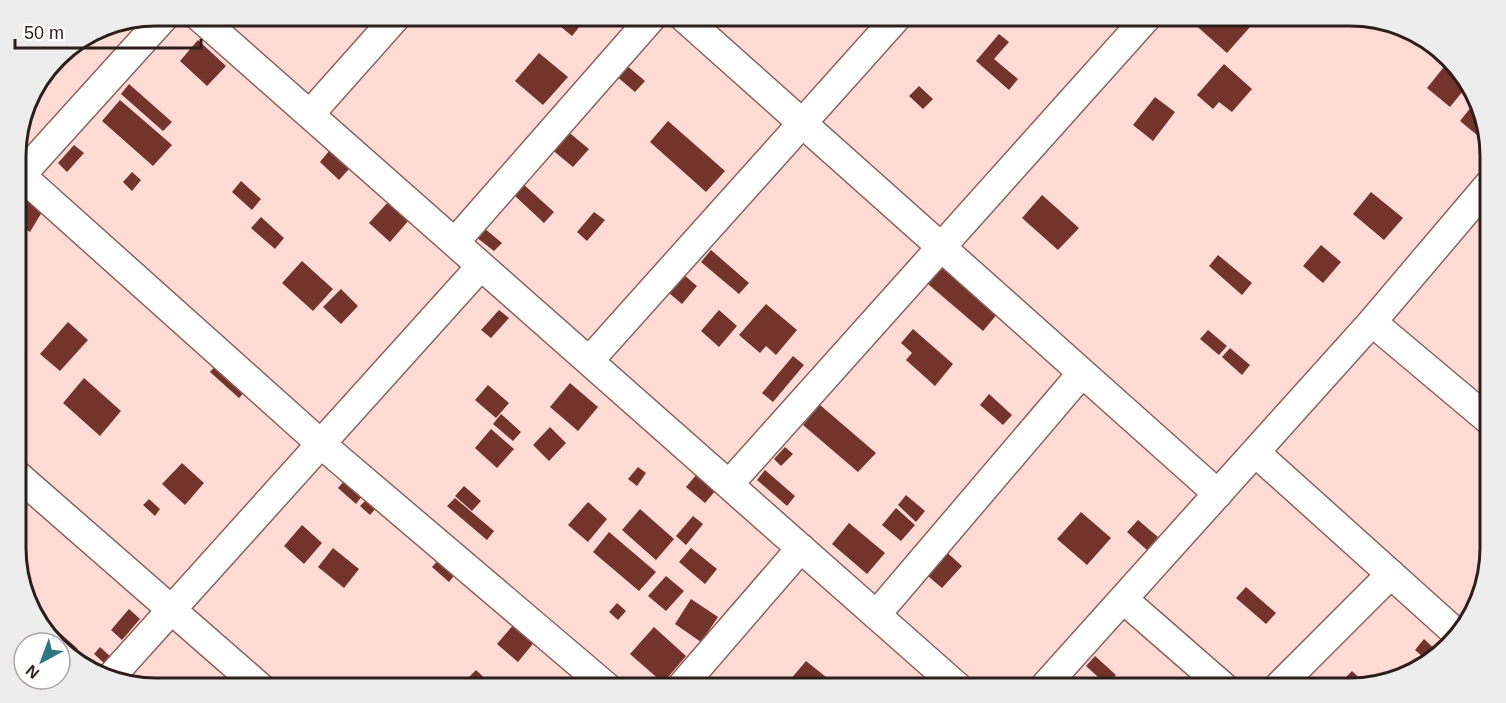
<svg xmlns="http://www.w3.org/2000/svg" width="1506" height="703" font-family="Arial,sans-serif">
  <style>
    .building { fill: #72342d }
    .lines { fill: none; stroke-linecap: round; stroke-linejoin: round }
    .street-casing { stroke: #89635d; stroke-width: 31 }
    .street { stroke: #fff; stroke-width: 28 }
    .rim { fill: none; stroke: #2d1e1b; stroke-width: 3 }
  </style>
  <rect width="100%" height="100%" fill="#fddad4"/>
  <!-- building -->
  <path class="building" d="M558 15H567L580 26 572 36 554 21Z
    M1198 15H1236L1250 27 1227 53 1192 22Z
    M999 34 1009 42 994 59 1018 79 1009 90 976 61Z
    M198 40 226 66 207 86 180 61Z
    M539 53 568 77 543 105 515 81Z
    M1447 63 1465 78 1468 85 1450 107 1427 88Z
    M625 64 645 81 635 92 615 75Z
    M1224 64 1252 89 1232 112 1219 102 1213 109 1197 95Z
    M129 84 172 122 163 131 121 94Z
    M919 86 933 99 923 109 909 96Z
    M1155 97 1175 112 1153 141 1133 125Z
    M120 100 172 145 153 166 102 121Z
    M1475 102 1490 137 1489 145 1460 121Z
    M668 121 725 171 706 192 650 142Z
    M566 130 589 149 573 167 550 148Z
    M74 145 84 153 67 172 58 163Z
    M329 151 349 169 339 180 320 162Z
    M132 172 141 180 132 191 123 182Z
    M241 181 261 199 252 210 232 192Z
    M523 184 554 212 544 223 514 195Z
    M1371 192 1403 218 1384 240 1353 214Z
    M22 194 45 207 30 232 15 223V205Z
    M1042 195 1079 228 1058 250 1022 218Z
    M389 201 409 220 390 242 369 223Z
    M594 212 605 220 587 241 577 232Z
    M261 217 284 238 275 249 251 228Z
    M484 228 502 243 494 251 476 237Z
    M1321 245 1341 262 1323 283 1303 266Z
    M711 250 749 283 739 294 701 262Z
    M1218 255 1252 283 1242 295 1209 266Z
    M302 261 333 289 313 311 282 283Z
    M944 265 999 312 983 331 928 284Z
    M684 275 697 286 682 304 669 293Z
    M341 289 358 306 341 324 323 307Z
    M766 304 797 330 776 355 766 346 760 353 739 335Z
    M499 310 509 318 491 338 481 330Z
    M719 310 737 326 719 347 701 331Z
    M68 322 88 340 60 371 40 354Z
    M913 329 953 364 935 386 906 360 912 353 901 343Z
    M1208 330 1227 346 1219 355 1200 339Z
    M1230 348 1250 365 1242 375 1222 357Z
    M793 356 804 365 773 402 762 393Z
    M219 362 248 388 239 398 210 372Z
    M84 378 121 411 100 436 63 403Z
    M570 383 598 407 578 431 550 407Z
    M488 385 509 403 496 418 475 400Z
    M989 394 1012 415 1003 425 980 405Z
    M820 405 876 453 858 472 803 425Z
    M501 414 521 432 513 441 493 424Z
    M550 427 566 443 549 461 533 445Z
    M491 429 514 449 497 468 475 448Z
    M785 447 793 454 781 466 774 459Z
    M182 463 204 483 185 505 162 484Z
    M638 467 646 473 637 486 628 479Z
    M765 470 795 496 787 506 757 480Z
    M697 474 716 490 705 503 686 487Z
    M345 480 362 496 356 504 338 488Z
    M464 486 481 501 472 511 455 496Z
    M906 495 925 511 916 522 898 505Z
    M455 498 494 531 487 540 447 506Z
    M149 499 160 509 155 516 143 505Z
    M367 499 377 507 370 515 360 506Z
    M588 502 607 519 588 542 568 525Z
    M896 508 915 525 901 541 882 525Z
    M640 509 674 539 656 560 622 530Z
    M1081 512 1111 538 1087 565 1057 539Z
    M693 516 703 524 686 545 676 536Z
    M1138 520 1158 537 1147 550 1127 532Z
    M849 523 885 553 867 574 832 544Z
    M302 525 322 543 304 564 284 546Z
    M609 532 656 572 639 591 593 552Z
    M333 548 359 569 344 588 318 567Z
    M691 548 717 569 705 584 679 562Z
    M942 548 962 566 942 588 922 571Z
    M441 557 458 571 449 582 432 567Z
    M666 576 684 591 666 611 648 596Z
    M1246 587 1276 613 1266 624 1236 598Z
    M691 599 718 617 701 642 675 624Z
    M617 603 626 611 618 620 609 612Z
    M129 609 140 619 122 640 111 630Z
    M44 619 78 649 72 655 44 633 40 624Z
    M515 623 536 640 518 662 497 644Z
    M654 627 686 656 663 683 630 654Z
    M1424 639 1438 652 1430 663 1415 650Z
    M100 647 111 657 104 663 94 654Z
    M1095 656 1116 675 1107 685 1086 666Z
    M806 661 826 677 816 688H799L790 680Z
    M476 670 495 688 460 686Z
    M1352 671 1367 685 1349 688 1342 681Z"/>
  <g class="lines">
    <defs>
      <path id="street" d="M197 15 959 688
        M681 15 1218 494
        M310 114 398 15
        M15 170 321 444 608 688
        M15 182 166 15
        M455 242 654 15
        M1372 322 1491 422
        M589 361 899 15
        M1255 452 1455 632
        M16 474 261 688
        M729 484 1149 15
        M1123 599 1225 688
        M876 615 1082 373
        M109 679 481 266
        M680 688 801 548
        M1043 688 1372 322 1490 183
        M1277 688 1391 574"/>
    </defs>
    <!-- street casing -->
    <use href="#street" class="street-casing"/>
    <!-- street -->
    <use href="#street" class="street"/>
  </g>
  <!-- crop -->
  <path d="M0 0H1506V703H0ZM156 26H1350A130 130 0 0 1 1480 156V548A130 130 0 0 1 1350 678H156A130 130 0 0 1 26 548V156A130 130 0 0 1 156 26Z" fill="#eeeded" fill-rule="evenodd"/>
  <path class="rim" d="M156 26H1350A130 130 0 0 1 1480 156V548A130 130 0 0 1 1350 678H156A130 130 0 0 1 26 548V156A130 130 0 0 1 156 26Z"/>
  <!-- north arrow -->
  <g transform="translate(42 661) rotate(221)"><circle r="28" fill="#ffffff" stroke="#aba5a4" stroke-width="1.5"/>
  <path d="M0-4.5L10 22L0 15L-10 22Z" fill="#2f7681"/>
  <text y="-9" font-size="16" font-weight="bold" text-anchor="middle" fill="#2d1e1b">N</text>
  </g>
  <!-- scale -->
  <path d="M15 39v9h186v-9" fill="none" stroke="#2d1e1b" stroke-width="3"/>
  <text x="24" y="39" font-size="18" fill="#2d1e1b" stroke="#ffffff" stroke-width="4.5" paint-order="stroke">50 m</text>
</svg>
